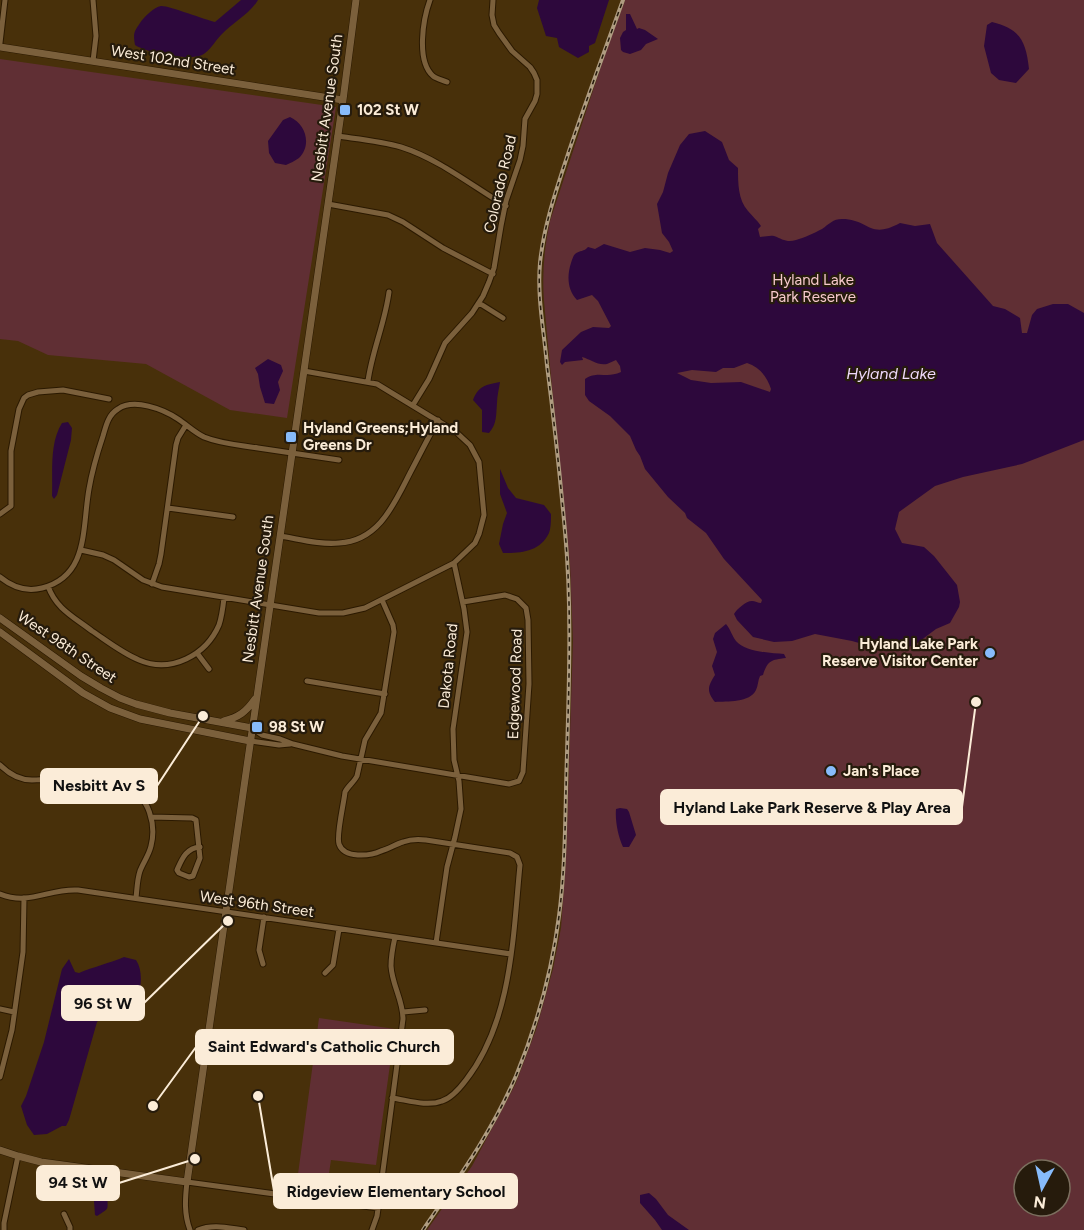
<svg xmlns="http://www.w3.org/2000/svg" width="1084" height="1230" font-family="Figtree,sans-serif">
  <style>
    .green { fill: #602f34; fill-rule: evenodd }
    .water { fill: #2d083c; fill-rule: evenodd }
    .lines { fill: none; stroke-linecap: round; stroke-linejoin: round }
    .minor-casing { stroke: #2b1900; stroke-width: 7 }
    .tertiary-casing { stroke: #2b1900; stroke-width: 8 }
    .minor { stroke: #7b603c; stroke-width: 5 }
    .tertiary { stroke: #7b603c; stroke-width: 7 }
    .rail-casing { stroke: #af9c81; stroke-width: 4 }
    .rail { stroke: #261b0c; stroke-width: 1.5; stroke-dasharray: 4.5; stroke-linecap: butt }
    .poi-dot { fill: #87bbfb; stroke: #261b0c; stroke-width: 2 }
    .labels { text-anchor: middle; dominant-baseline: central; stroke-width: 4.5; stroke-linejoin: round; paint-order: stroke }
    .street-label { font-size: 15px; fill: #fbecd8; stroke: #261b0c }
    .poi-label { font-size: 15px; font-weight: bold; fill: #fbecd8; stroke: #261b0c; text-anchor: start }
    .park-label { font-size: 15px; fill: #f6c9cc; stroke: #261b0c }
    .water-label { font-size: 16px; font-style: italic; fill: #f0dafc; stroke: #261b0c }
    .leader { fill: none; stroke: #fbecd8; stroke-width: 2 }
    .callout-dot { fill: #fbecd8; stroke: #261b0c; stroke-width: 2 }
    .callout { fill: #fbecd8; stroke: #fbecd8; stroke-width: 2 }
    .callout-label { font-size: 16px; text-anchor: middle; font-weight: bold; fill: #111 }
  </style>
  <rect width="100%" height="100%" fill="#48300a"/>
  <!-- green -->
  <path class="green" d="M625 0H1084V1230H427L472 1166 515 1085 536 1030 553 969 561 928 566 858 573 641 570 564 560 475 544 301C542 274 544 249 550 221L607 48ZM1024 1170H1060V1206H1024Z
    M0 59 336 107 287 418 230 410 146 364 48 355 18 341 0 339Z
    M319 1018 395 1029 376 1165 331 1160 326 1193 296 1189Z"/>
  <!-- water -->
  <path class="water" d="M241 0H258C249 15 233 22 221 35 215 41 210 51 202 55 189 61 147 53 135 45 133 33 134 32 140 23 144 17 154 7 161 6 167 5 206 20 215 22Z
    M539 0H609L595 43 589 46V52L578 58 559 47 557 38 546 36 537 8Z
    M626 14H630L637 29 639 28 645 30 658 39 646 44 641 50 630 54 623 52 621 50 620 38 623 32 626 30Z
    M992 22C1021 29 1026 42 1029 69L1016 83 999 80 991 73 984 46 987 25Z
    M290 117C306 124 312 145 299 158 295 161 290 163 286 165L275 163 269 153 268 141 283 120Z
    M705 131 722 142 729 160 738 168C738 183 738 200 748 211 752 216 757 220 761 226L758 229 760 237C764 237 770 235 774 236 782 239 787 243 796 240 804 238 814 233 822 229 829 224 833 219 842 219 869 219 869 240 900 223L915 226 930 224 937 243 993 306 1005 309 1020 318 1022 333H1027L1032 315 1037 309 1053 304H1068L1084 313V440L1022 464 963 477 935 486 899 512 895 529 902 543 924 547 934 556 957 585 960 602 959 607 950 623 936 629 916 644 906 648 897 650H884L852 641 815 634 792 641 774 642 753 637 737 620 734 614C737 609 746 601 752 601 755 601 758 603 761 603L762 600 724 559 706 533 687 518 685 513 668 497 645 469 640 456 636 450 630 436 610 416 589 401 585 395V379C598 370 606 379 621 372L620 366 616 360C613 361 610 363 607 364 598 366 590 359 582 357L583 360 565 362 562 365 560 362 562 350 581 332 593 327 609 328 611 326 598 301 592 295 577 300C567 290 567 275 571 263 572 260 573 256 575 254 580 250 584 252 588 247L595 249 604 244 630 252 645 248 660 250 670 253 673 251 669 242 662 233 657 204 663 192 668 173 680 145 689 134ZM747 363C759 367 767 376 771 389L770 392 741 382 711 383 691 380 677 373 692 370 716 372 723 368H734Z
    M268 359 281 365 283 371 278 382 280 390 274 404 265 403 260 387 258 374 255 368Z
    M500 382C499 389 497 396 497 403 496 415 497 424 489 433L482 432V410L473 400C479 385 486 385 500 382Z
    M68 422 72 428 71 440 57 495 54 499 52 496C53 472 49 444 62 423Z
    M500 469 508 488 516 498 544 505 551 514C551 520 551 528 549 533 540 552 521 553 503 553L499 544 503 524 507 513 500 494Z
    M726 624C731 630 732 636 736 641 745 652 771 653 784 654L786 658C771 660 768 660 763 675L760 676C758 680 758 686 756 690 750 703 727 701 715 702 706 691 708 686 715 675L712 666 717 652 713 639 715 633Z
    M620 808 627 809 629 812 636 835 629 847H623C618 836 615 821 616 809Z
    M124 957 136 960C143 970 142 989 136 999 132 1005 127 1010 123 1015L101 1018 97 1022 69 1120 66 1126H62L47 1134 34 1135 27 1125 21 1106 26 1096 44 1042 62 969 69 959 75 972 79 973C93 967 110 963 124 957Z
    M87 1183 102 1184 109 1186 110 1191 108 1195C106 1210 112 1207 97 1216L95 1215 94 1201 85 1190Z
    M649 1193 656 1199 668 1215 689 1230H662L655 1220 640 1203V1195Z"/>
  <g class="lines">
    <defs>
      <path id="minor" d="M93 0 96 36 93 61
        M430 0C423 19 416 61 433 76 437 79 442 80 447 82
        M0 43 5 0
        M337 136C358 139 381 141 401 147 439 159 472 186 506 206
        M328 204 388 215 403 222 443 248 493 274
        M479 303 503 318
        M304 371 377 384 456 432 470 445 479 462 484 515 479 534 475 543 454 563 464 609 467 632 453 729 454 760 459 781 461 809 455 837 447 867 436 943
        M368 381C372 351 385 323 389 292
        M413 405 429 379 445 343 472 313 483 296 489 282 494 268 501 226 506 201 520 160 523 146 525 119 535 101 537 94V80L534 73 530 67 512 51 499 33 494 25 492 15 493 0
        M168 508 233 517
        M0 514 11 506V451L19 409 24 398 28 395 38 392 63 390 109 399
        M280 536C299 539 320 545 339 543 379 541 394 504 410 473 419 456 428 438 438 420
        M81 550 103 555 114 560 143 580 162 587 319 613H343L365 608 454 563
        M0 577C12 587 26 592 42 588 89 576 82 528 89 489 92 471 97 454 103 436 106 426 108 415 118 409 134 398 163 409 178 419 187 425 194 432 204 437 221 444 240 445 258 448 285 452 312 456 339 460
        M152 584 159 564 161 554 176 445 178 438 186 425
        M48 586C56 609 74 617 92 631 107 641 122 653 139 660 171 674 206 655 219 625 222 616 223 607 224 598
        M382 600 393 625 394 632 381 713 365 740 357 776C354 782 348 786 345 792 344 803 336 835 339 844 344 859 370 856 381 851 389 849 396 844 403 842 411 839 419 839 426 840L510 853 517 857 520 865C513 936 512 1021 466 1080 460 1088 452 1098 442 1101 427 1107 407 1100 392 1098
        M197 653 209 669
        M307 681 385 694
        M252 728 262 735 280 739 293 744 342 756 509 784 519 781 523 772 529 684 528 620 526 608 517 599 505 595 463 602
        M250 741 279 745 290 744
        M0 765C9 774 19 780 32 780 38 780 44 779 50 781 60 785 67 794 77 798 100 805 109 789 126 791 150 793 156 827 151 846 149 855 143 863 140 871 137 880 137 890 136 898
        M151 817 192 818 196 820 200 858 193 876 189 877 179 873 177 870C182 859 186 848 200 847
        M0 894C30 906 49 888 78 890L511 954
        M263 964 259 950 264 917
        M325 973 333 965 339 929
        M0 1009 14 1012
        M403 1012 425 1010
        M0 1077 12 1030 23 952 24 898
        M64 1214 70 1227V1230
        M4 1230V1223L18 1156
        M190 1230C184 1214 185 1199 187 1182L378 1208
        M198 1230C213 1224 228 1228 244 1230
        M372 1230 377 1216 403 1019C403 1000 392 985 391 966 391 957 393 946 395 937"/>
      <path id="tertiary" d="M0 47 343 100
        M0 618 81 676 101 688 120 698 136 704 170 713 252 728
        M0 632 83 693 110 708 140 719 250 741
        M224 721C239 717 246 712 255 699
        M0 1150 18 1156 41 1162 187 1182 343 100 356 0"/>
    </defs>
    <!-- minor casing -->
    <use href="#minor" class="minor-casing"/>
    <!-- tertiary casing -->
    <use href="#tertiary" class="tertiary-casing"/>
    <!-- minor -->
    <use href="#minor" class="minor"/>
    <!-- tertiary -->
    <use href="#tertiary" class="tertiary"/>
    <defs>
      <path id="rail" d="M423 1230C457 1180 492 1132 516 1076 537 1025 552 971 559 916 566 863 565 809 567 755 569 681 572 606 565 531 560 476 554 420 547 365 544 331 537 297 540 263 544 224 557 188 569 151 586 101 605 50 623 0"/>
    </defs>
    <!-- rail casing -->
    <use href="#rail" class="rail-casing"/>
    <!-- rail -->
    <use href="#rail" class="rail"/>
  </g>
  <!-- markers -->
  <g class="poi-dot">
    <rect x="339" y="104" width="12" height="12" rx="3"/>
    <rect x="285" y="431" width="12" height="12" rx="3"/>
    <circle cx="990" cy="653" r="6"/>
    <rect x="251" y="721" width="12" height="12" rx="3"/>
    <circle cx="831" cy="771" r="6"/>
  </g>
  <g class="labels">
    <!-- street labels -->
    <g class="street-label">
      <text transform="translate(173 60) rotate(9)">West 102nd Street</text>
      <text transform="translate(327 108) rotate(-82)">Nesbitt Avenue South</text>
      <text transform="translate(500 184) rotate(-77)">Colorado Road</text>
      <text transform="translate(258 589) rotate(-82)">Nesbitt Avenue South</text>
      <text transform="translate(67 647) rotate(34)">West 98th Street</text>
      <text transform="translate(448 666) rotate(-84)">Dakota Road</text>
      <text transform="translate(515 684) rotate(-88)">Edgewood Road</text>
      <text transform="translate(257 904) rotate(8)">West 96th Street</text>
    </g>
    <!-- poi labels -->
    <g class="poi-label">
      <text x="357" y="110">102 St W</text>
      <text x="303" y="428">Hyland Greens;Hyland<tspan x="303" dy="17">Greens Dr</tspan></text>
      <text x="978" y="644" text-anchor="end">Hyland Lake Park<tspan x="978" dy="17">Reserve Visitor Center</tspan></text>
      <text x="269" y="727">98 St W</text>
      <text x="843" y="771">Jan's Place</text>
    </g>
    <!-- park labels -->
    <g class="park-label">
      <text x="813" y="280">Hyland Lake<tspan x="813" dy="17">Park Reserve</tspan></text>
    </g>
    <!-- water labels -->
    <g class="water-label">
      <text x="891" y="373">Hyland Lake</text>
    </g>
  </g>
  <!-- callouts -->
  <path class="leader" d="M203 716L157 786M976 702L962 807M228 921L144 1003M153 1106L196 1047M195 1159L119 1183M258 1096L274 1191"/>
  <g class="callout-dot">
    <circle cx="203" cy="716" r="6"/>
    <circle cx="976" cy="702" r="6"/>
    <circle cx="228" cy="921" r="6"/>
    <circle cx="153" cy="1106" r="6"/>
    <circle cx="195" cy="1159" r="6"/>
    <circle cx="258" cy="1096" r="6"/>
  </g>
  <g class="callout">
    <rect x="41" y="769" width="116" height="34" rx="6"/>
    <rect x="661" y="790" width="301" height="34" rx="6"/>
    <rect x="62" y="986" width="82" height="34" rx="6"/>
    <rect x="196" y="1030" width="257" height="34" rx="6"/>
    <rect x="37" y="1166" width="82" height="34" rx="6"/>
    <rect x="274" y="1174" width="243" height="34" rx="6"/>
  </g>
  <g class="callout-label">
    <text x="99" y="791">Nesbitt Av S</text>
    <text x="812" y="813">Hyland Lake Park Reserve &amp; Play Area</text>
    <text x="103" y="1009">96 St W</text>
    <text x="324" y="1052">Saint Edward's Catholic Church</text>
    <text x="78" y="1188">94 St W</text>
    <text x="396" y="1197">Ridgeview Elementary School</text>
  </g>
  <!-- north arrow -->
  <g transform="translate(1042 1188) rotate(188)"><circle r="28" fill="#261b0c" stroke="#7b6f5e" stroke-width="1.5"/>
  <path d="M0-4.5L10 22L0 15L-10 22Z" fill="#87bbfb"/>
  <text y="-9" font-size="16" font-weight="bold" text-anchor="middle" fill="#fbecd8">N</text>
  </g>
</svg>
